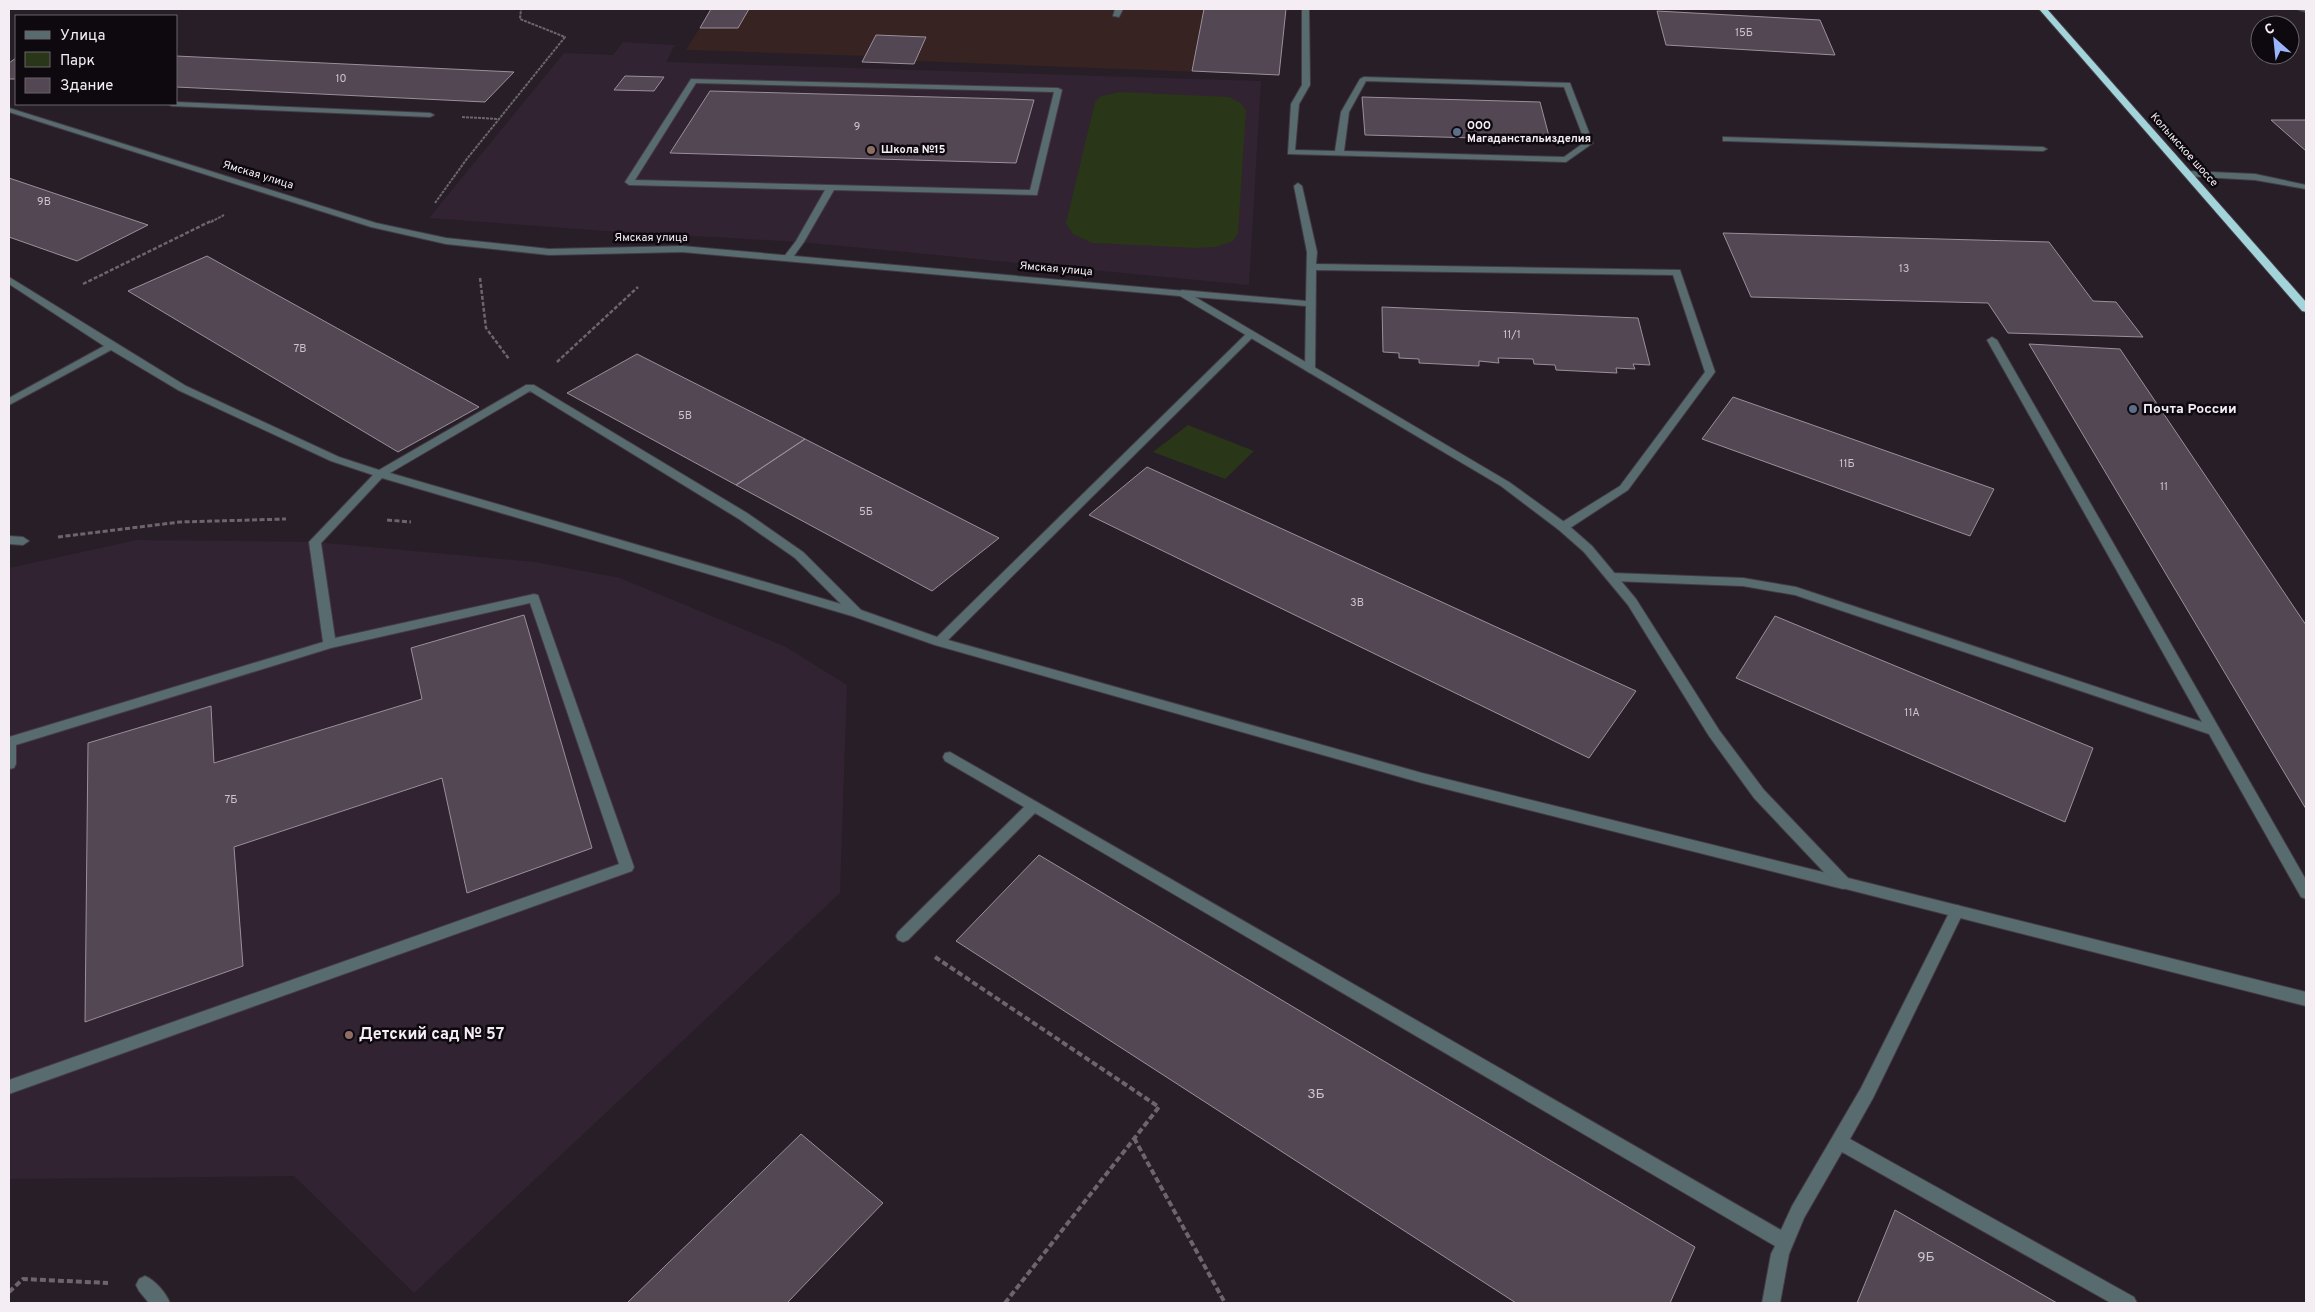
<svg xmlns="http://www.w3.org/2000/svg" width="2315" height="1312" font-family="Overpass,sans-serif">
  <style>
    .commercial { fill: #362322 }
    .built { fill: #312331 }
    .green { fill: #2a3618 }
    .building { fill: #524752; stroke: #9a8f9b }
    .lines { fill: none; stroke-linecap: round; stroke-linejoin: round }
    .lane-casing { stroke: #443b44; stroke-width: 2 }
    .street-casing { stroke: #443b44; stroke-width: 2 }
    .highway-casing { stroke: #443b44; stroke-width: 2 }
    .path-far3 { stroke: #6d656d; stroke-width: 2; stroke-dasharray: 3 1; stroke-linecap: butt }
    .path-far2 { stroke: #6d656d; stroke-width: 2.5; stroke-dasharray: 4 2; stroke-linecap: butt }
    .path-far1 { stroke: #6d656d; stroke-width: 3; stroke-dasharray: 5 2.5; stroke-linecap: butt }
    .path { stroke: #6d656d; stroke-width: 4; stroke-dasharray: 6 3; stroke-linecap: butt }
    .lane { fill: #586b6e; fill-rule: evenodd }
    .street { fill: #586b6e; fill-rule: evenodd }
    .highway { fill: #a2d4da; fill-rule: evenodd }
    .service-dot { fill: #5c6f8a; stroke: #0d090e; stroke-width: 2 }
    .education-dot { fill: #8d6e63; stroke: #0d090e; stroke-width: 2 }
    .labels { text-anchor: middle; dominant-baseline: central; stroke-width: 5; stroke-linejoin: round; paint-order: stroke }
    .number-label { font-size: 11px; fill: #ccc4cc }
    .far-poi-label { font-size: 11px; font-weight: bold; fill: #f4eef4; stroke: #0d090e; text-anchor: start }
    .far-street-label { font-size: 11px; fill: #f4eef4; stroke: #0d090e }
    .poi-label { font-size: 14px; font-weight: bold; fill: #f4eef4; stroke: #0d090e; text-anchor: start }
    .near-number-label { font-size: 14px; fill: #ccc4cc }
    .near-poi-label { font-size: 16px; font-weight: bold; fill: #f4eef4; stroke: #0d090e; text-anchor: start }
  </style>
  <rect width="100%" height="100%" fill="#271e27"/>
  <!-- commercial -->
  <path class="commercial" d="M711 9H1286L1279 75 915 61 914 64 862 62 865 56 686 50Z"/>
  <!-- built -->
  <path class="built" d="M623 42 675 45 666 62 1261 81 1249 285 800 242 605 231 429 218 564 53 613 55Z
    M137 540 315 542 535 562 620 578 786 647 847 685 840 893 414 1293 294 1176 9 1179V568Z"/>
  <!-- green -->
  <path class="green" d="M1120 92 1229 97 1241 103 1246 110 1238 233 1233 241 1216 247 1195 248 1092 243 1073 234 1066 223 1095 102 1101 96Z
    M1188 425 1254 451 1225 479 1153 452Z"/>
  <!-- building -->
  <path class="building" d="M711 9H749L738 28H700Z
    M1204 9H1286L1279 75 1192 71Z
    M1657 11 1820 20 1835 55 1666 45Z
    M876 35 926 37 914 64 862 62Z
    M176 56 514 72 485 102 176 87Z
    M16 58V79H9V63Z
    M625 76 664 77 654 91 614 90Z
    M710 91 1010 99 1034 100 1016 163 670 153Z
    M1362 97 1540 102 1550 140 1365 135Z
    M2271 120H2306V151Z
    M9 178 148 225 77 261 9 237Z
    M1723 233 2049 242 2093 301 2116 302 2143 337 2008 333 1988 303 1751 297Z
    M207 256 479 407 398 452 128 291Z
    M1382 307 1638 318 1650 365 1633 364 1635 369 1616 368 1617 373 1556 370 1555 365 1534 364 1533 359 1498 358 1499 363 1479 361V366L1419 363V359L1399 358V353L1383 352Z
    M2029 344 2120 349 2306 625V809Z
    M637 354 805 439 736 485 567 393Z
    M1733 397 1994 489 1970 536 1702 439Z
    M805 439 999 538 932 591 736 485Z
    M1147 467 1636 691 1589 758 1089 515Z
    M524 615 592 848 467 893 442 778 234 847 243 966 85 1022 88 743 211 706 214 763 422 699 411 648Z
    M1775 616 2093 748 2065 822 1736 678Z
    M1039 855 1695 1247 1670 1303H1516L956 941Z
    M801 1134 883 1203 787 1303H627Z
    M1895 1210 2057 1303H1857Z"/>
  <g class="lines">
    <defs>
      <path id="lane" d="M1115 9H1123L1119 17 1113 16Z
        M1302 9H1309L1310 85 1299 104 1295 150 1335 151 1341 112 1360 79 1364 77 1570 83 1593 143 1566 162 1288 154 1291 104 1302 85ZM1366 81 1564 87 1585 142 1564 157 1344 151 1349 112Z
        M691 79 1058 88 1062 90 1037 195 834 190 804 242 791 260 788 261 783 258 796 241 825 190 629 185 625 182ZM696 83 1054 92 1030 190 635 180Z
        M176 102 430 113 434 115 430 117 172 106 168 104H176Z
        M1723 137 2043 147 2047 149 2043 151 1726 141H1723Z
        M2188 171 2255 174 2306 185V189L2255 180 2185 176V172Z
        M1298 183 1302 186 1317 252 1316 264 1680 270 1715 372 1628 490 1567 530H1559L1557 527 1559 524 1620 486 1705 372 1673 275 1316 270 1315 370 1310 373 1305 370 1306 306 1182 296 1177 293 1182 290 1306 301 1307 252 1294 186Z
        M9 277 186 386 339 457 379 470 526 385H534L747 513 803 552 861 610 937 637 1247 333H1253V337L948 640 1422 773 1843 877 1848 879 1850 883 1848 887 1843 889 1422 783 935 645 852 616 382 478 321 543 335 638 534 594 538 595 634 867 632 871 9 1094V1080L619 864 530 603 331 648 16 745V764L14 768 9 769V737L323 642 309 542 373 475 331 461 178 390 111 350 9 405V398L104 346 9 284ZM530 391 739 519 795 558 841 604 390 473Z
        M1992 337 1997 340 2306 880V899L2301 897 2209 734 1795 595 1743 586 1613 581 1607 577 1613 573 1743 578 1796 587 2202 722 1987 340Z
        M950 752 1781 1230 1792 1206 1861 1088 1952 907 1957 905 1962 907 1964 911 1873 1098 1850 1139 2134 1297 2137 1303H2111L1842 1152 1804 1218 1789 1254 1780 1303H1762L1771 1254 1775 1246 1035 813 908 940 903 942 898 940 896 936 898 932 1024 807 945 761 943 757 945 753Z
        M145 1276C155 1280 166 1293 170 1303H149L139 1291 136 1285 139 1279Z"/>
      <path id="street" d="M2297 9H2306V12L2299 10Z
        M9 108 376 223 446 238 549 249 682 246 1185 291 1509 482 1567 524 1592 546 1636 599 1719 730 1764 790 1848 878 2306 992V1006L1838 887 1754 798 1709 736 1628 605 1584 552 1559 530 1501 486 1180 296 682 252 549 255 446 244 371 227 9 112Z
        M9 536 23 537 29 541 23 545 9 544Z"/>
      <path id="highway" d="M2039 9H2047L2306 302V312L2302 311Z"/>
    </defs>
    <!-- lane casing -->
    <use href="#lane" class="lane-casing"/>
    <!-- street casing -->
    <use href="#street" class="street-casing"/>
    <!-- highway casing -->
    <use href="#highway" class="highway-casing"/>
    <!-- path-far3 -->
    <path class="path-far3" d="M462 117 499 119
      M435 203 466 160 565 37 520 19 521 9
      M211 222 224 215"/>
    <!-- path-far2 -->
    <path class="path-far2" d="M480 278 486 328 509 359
      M83 284 213 220
      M557 362 638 287"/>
    <!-- path-far1 -->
    <path class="path-far1" d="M387 520 411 522
      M58 537 180 522 286 519"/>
    <!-- path -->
    <path class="path" d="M935 957 1159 1107 1005 1303
      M1134 1138 1225 1303
      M9 1292 23 1279 108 1283"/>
    <!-- lane -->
    <use href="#lane" class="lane"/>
    <!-- street -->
    <use href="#street" class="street"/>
    <!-- highway -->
    <use href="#highway" class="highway"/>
  </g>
  <!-- markers -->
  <g class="service-dot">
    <circle cx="1457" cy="132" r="5"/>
    <circle cx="2133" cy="409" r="5"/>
  </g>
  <g class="education-dot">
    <circle cx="871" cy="150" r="5"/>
    <circle cx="349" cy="1035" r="5"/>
  </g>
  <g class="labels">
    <!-- number labels -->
    <g class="number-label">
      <text x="1744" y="33">15Б</text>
      <text x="341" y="79">10</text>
      <text x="857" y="127">9</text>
      <text x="44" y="202">9В</text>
      <text x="1904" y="269">13</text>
      <text x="1512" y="335">11/1</text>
      <text x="300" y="349">7В</text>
      <text x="685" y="416">5В</text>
      <text x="1847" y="464">11Б</text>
      <text x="2164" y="487">11</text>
      <text x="866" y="512">5Б</text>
      <text x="1357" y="603">3В</text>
      <text x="1912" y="713">11А</text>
      <text x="231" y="800">7Б</text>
    </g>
    <!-- far-poi labels -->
    <g class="far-poi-label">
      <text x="1467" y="126">ООО<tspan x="1467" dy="13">Магаданстальизделия</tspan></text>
      <text x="881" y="150">Школа №15</text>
    </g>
    <!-- far-street labels -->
    <g class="far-street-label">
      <text transform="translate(2184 150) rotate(48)">Колымское шоссе</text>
      <text transform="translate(258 175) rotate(17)">Ямская улица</text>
      <text x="651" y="238">Ямская улица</text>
      <text transform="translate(1056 269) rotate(5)">Ямская улица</text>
    </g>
    <!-- poi labels -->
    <g class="poi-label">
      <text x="2143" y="409">Почта России</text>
    </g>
    <!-- near-number labels -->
    <g class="near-number-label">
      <text x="1316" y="1094">3Б</text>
      <text x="1926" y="1257">9Б</text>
    </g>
    <!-- near-poi labels -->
    <g class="near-poi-label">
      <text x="359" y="1035">Детский сад № 57</text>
    </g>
  </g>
  <!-- border -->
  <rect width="2315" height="1312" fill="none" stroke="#f4eef4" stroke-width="20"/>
  <!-- legend -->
  <rect x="15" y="15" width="162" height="90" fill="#0d090e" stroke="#69656a"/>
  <rect x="25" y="31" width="25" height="8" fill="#586b6e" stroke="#69656a"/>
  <text x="60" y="40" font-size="15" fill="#f4eef4">Улица</text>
  <rect x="25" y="52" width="25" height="15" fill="#2a3618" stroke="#69656a"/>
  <text x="60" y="65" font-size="15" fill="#f4eef4">Парк</text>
  <rect x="25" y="78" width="25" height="15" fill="#524752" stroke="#69656a"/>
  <text x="60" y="90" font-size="15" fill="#f4eef4">Здание</text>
  <!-- north arrow -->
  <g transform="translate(2275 40) rotate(333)"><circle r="24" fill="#0d090e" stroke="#69656a"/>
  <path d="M0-4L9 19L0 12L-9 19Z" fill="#9bb5fd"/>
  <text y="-8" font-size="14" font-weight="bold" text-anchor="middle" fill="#f4eef4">С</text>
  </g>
</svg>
